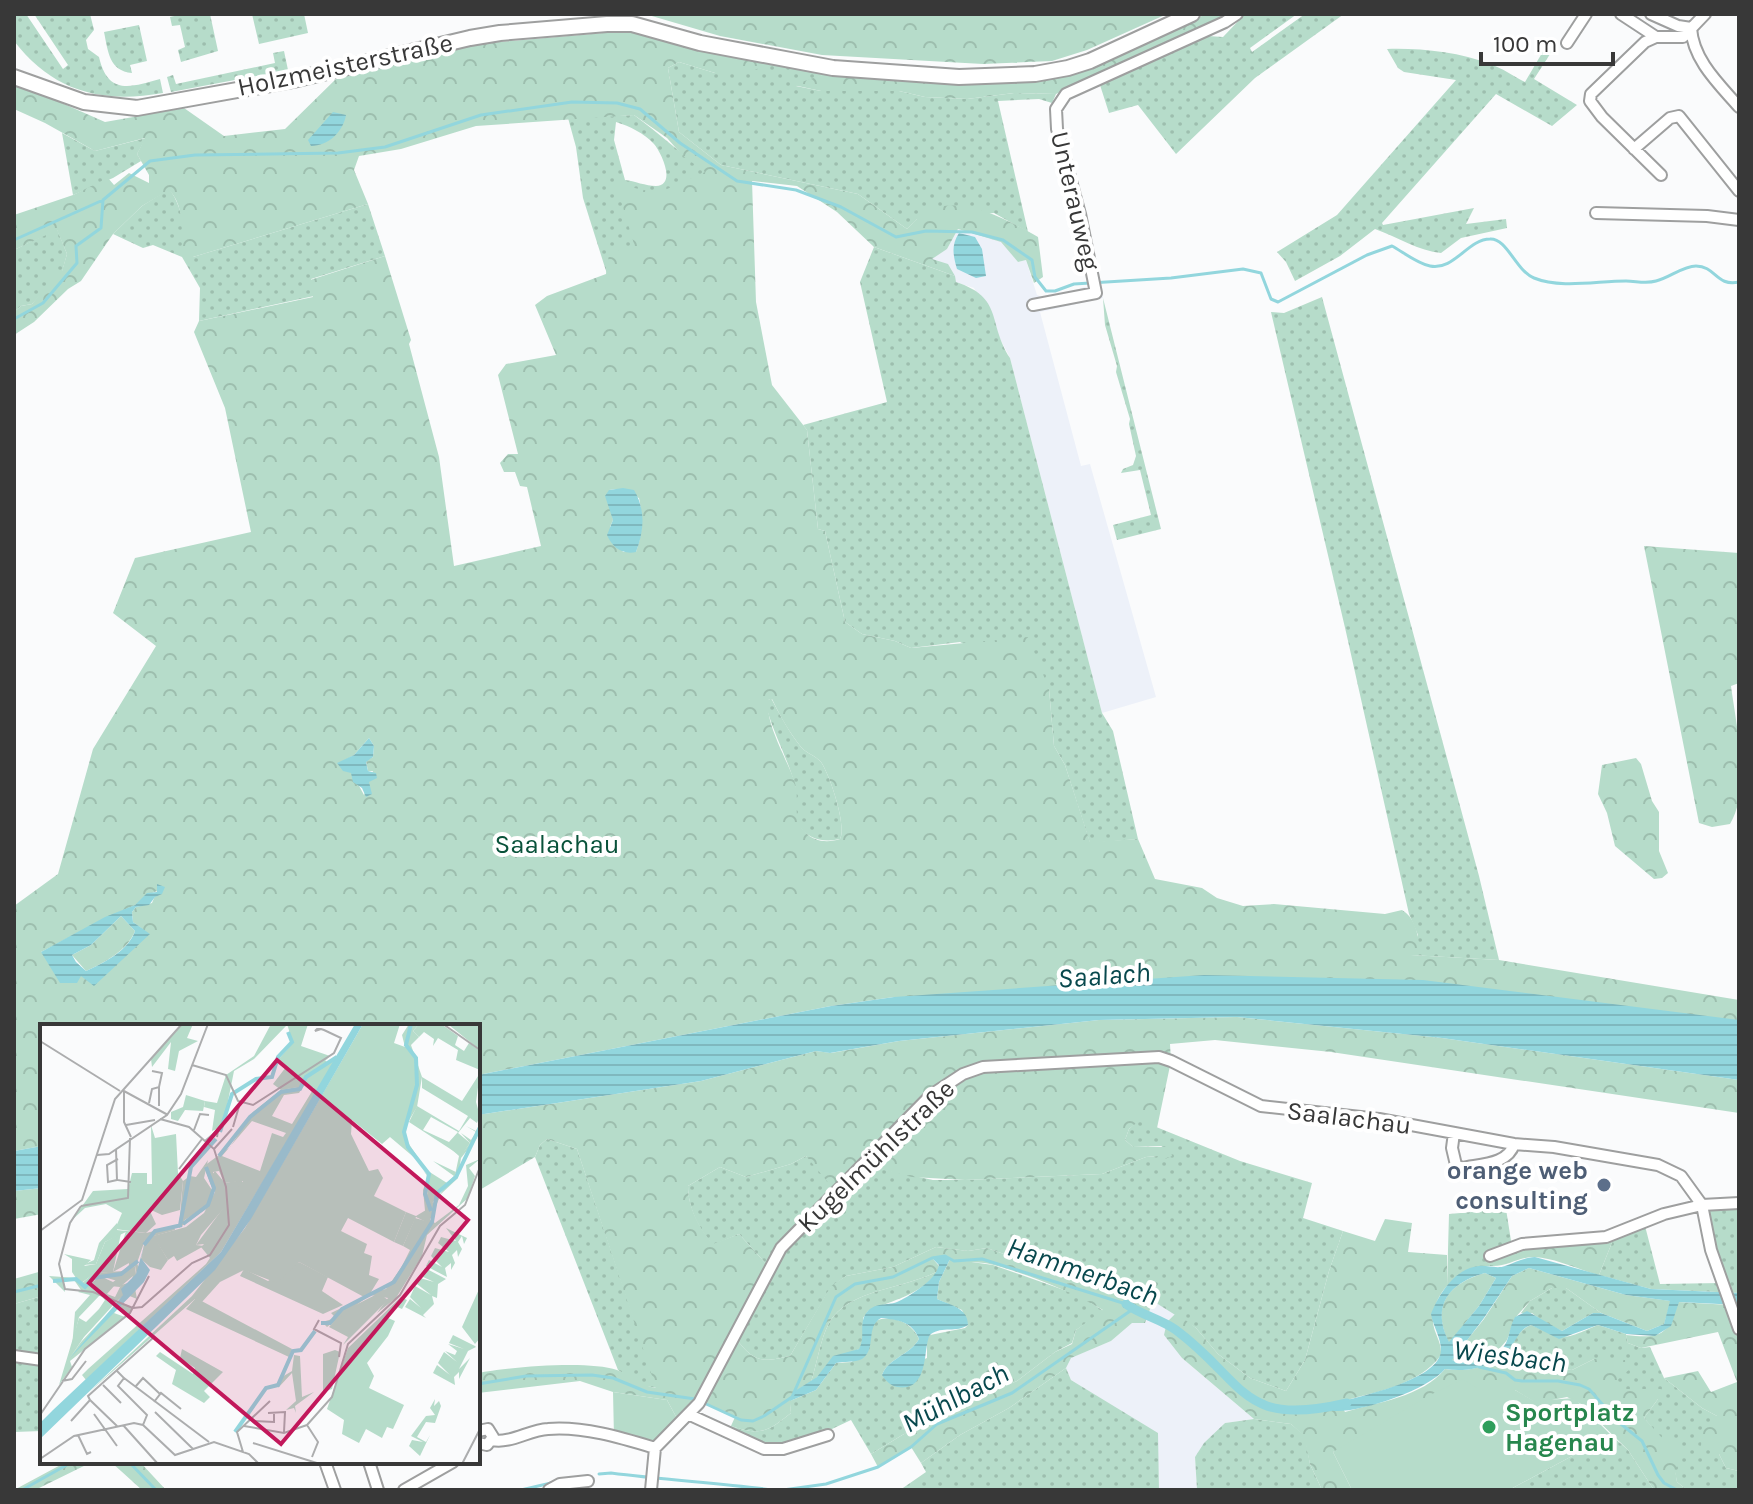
<svg xmlns="http://www.w3.org/2000/svg" width="1753" height="1504" font-family="Karla,sans-serif">
  <style>
    .built { fill: #edf1f9 }
    .grass { fill: url(#grass-dots); fill-rule: evenodd }
    .forest { fill: url(#forest-crowns); fill-rule: evenodd }
    .park { fill: #b6dcca }
    .water { fill: url(#water-rules); fill-rule: evenodd }
    .lines { fill: none; stroke-linecap: round; stroke-linejoin: round }
    .stream { stroke: #92d6dd; stroke-width: 3 }
    .canal { stroke: #92d6dd; stroke-width: 9 }
    .street-casing { stroke: #9e9f9f; stroke-width: 14 }
    .secondary-casing { stroke: #9e9f9f; stroke-width: 18 }
    .street { stroke: #fff; stroke-width: 10 }
    .secondary { stroke: #fff; stroke-width: 14 }
    .service-dot { fill: #5c6f8a; stroke: #fff; stroke-width: 3 }
    .leisure-dot { fill: #2e9e5b; stroke: #fff; stroke-width: 3 }
    .labels { text-anchor: middle; dominant-baseline: central; stroke-width: 8; stroke-linejoin: round; paint-order: stroke }
    .street-label { font-size: 26px; fill: #383838; stroke: #fff }
    .park-label { font-size: 26px; fill: #09523a; stroke: #fff }
    .service-label { font-size: 26px; font-weight: bold; fill: #4e5e75; stroke: #fff; text-anchor: end }
    .leisure-label { font-size: 26px; font-weight: bold; fill: #27864d; stroke: #fff; text-anchor: start }
    .water-label { font-size: 28px; font-style: italic; fill: #08484d; stroke: #fff }
    .inset-river { fill: none; stroke: #92d6dd; stroke-width: 4 }
    .inset-road { fill: none; stroke: #acadae; stroke-width: 2 }
    .view { fill: #c2185b; fill-opacity: 0.15; stroke: #c2185b; stroke-width: 4 }
    .inset-edge { fill: none; stroke: #383838; stroke-width: 4 }
  </style>
  <defs>
    <pattern id="grass-dots" width="8" height="8" patternUnits="userSpaceOnUse" patternTransform="scale(2)"><rect width="8" height="8" fill="#b6dcca"/><path d="M2 2h.1M6 6h.1" fill="none" stroke="#9dbeae" stroke-width="1.8" stroke-linecap="round"/></pattern>
    <pattern id="forest-crowns" width="20" height="18" patternUnits="userSpaceOnUse" patternTransform="scale(2)"><rect width="20" height="18" fill="#b6dcca"/><path d="M2 6a3 3 0 1 1 6 0M12 15a3 3 0 1 1 6 0" fill="none" stroke="#9dbeae"/></pattern>
    <pattern id="water-rules" width="6" height="5" patternUnits="userSpaceOnUse" patternTransform="scale(2)"><rect width="6" height="5" fill="#92d6dd"/><path d="M0 2.5h6" fill="none" stroke="#7fb8be"/></pattern>
  </defs>
  <rect width="100%" height="100%" fill="#fafbfc"/>
  <!-- built -->
  <path class="built" d="M958 229 1001 241 1018 262 1026 260 1037 295 1047 299 1085 287H1101L1103 298 1040 312 1081 466 1090 464 1156 697 1102 713 1010 358 974 288 955 282 931 259 947 249Z
    M1153 1301 1176 1313 1167 1322 1182 1358 1254 1419 1225 1423 1195 1457 1197 1490H1159L1157 1433 1071 1380 1066 1368 1070 1358 1111 1341 1132 1322 1145 1323Z"/>
  <!-- grass -->
  <path class="grass" d="M14 14H26L63 69 68 65 34 14H90L94 30 86 40 88 49 99 57C108 96 131 87 160 79L163 93C100 104 53 91 14 41Z
    M183 14H210L218 51 181 62 178 50 185 47 180 25 172 26 170 17Z
    M252 14H304L308 33 259 44Z
    M1245 14H1297L1250 48 1252 52 1305 14H1344L1255 78 1176 154 1138 105 1109 113 1100 85 1208 36 1223 37Z
    M139 25 147 61 130 65 132 73C109 71 108 51 104 32Z
    M1545 48 1552 51 1534 79 1577 105 1552 126 1496 94 1382 223 1383 225 1474 208 1466 224 1506 219 1507 228 1461 238 1441 253C1419 251 1397 237 1375 229L1340 256 1295 281 1286 262 1277 252 1337 215 1456 80 1404 72 1398 68 1387 49C1420 48 1459 52 1490 64 1502 68 1513 76 1525 82Z
    M284 51 288 70 171 92 167 77 173 75 176 84 275 63 273 53Z
    M679 62 715 73 777 62 828 73 796 86 821 91H899L925 97 967 99 1014 93 1056 94 1052 103 1039 99 998 101 1028 232 994 213 917 219 907 229 858 194 721 165 679 132 668 68Z
    M634 115C659 133 681 154 706 172L607 274 583 198 576 147 568 118ZM616 122C629 126 644 133 654 144 661 152 677 185 656 186 646 186 634 181 625 180L614 140Z
    M62 133 95 151 146 138 137 154 141 161 113 178 73 195Z
    M169 189C177 198 183 217 184 229 184 239 181 247 183 257H193L368 204 385 256 311 279 314 296 199 321 200 288 182 257 153 245 143 248 113 234 142 206Z
    M57 229 67 254 62 272 32 304 21 306 14 312V250Z
    M874 247 955 276 956 282C1004 298 987 322 1010 358L1102 713 1113 731 1138 839 1090 843 1065 765 1054 746 1049 689 960 642 911 648 895 641 862 634 845 622 825 531 818 529 807 430 803 425 887 402 860 282Z
    M1322 297 1479 876 1499 960 1410 955 1418 935 1409 914 1346 632 1271 312 1284 313Z
    M1103 298 1161 529 1117 540 1113 525 1151 515 1140 470 1121 473 1123 469 1133 465 1136 456 1129 424 1130 419 1116 372 1117 366 1105 325Z
    M771 698C780 715 789 732 801 747 807 754 815 755 821 762 830 775 847 826 840 839 824 843 805 839 798 823 793 812 798 797 795 785 788 759 774 735 767 709V701Z
    M1139 1120 1240 1161 1312 1183 1303 1218 1343 1231 1329 1271 1305 1360 1286 1391 1250 1378 1218 1354 1196 1328 1153 1301 1143 1289 1056 1266 1032 1264 987 1248 968 1251 936 1247 893 1267 846 1276 831 1287 790 1356C759 1363 754 1362 734 1336L769 1267 739 1234 713 1245C699 1229 688 1208 688 1186L720 1167 746 1177 791 1164 806 1156 814 1163 872 1167 933 1180H965L1102 1174 1146 1157 1157 1156 1162 1146 1133 1147 1125 1140 1129 1129Z
    M547 1139 577 1149 657 1388 640 1385 618 1370 535 1157 540 1145Z
    M1739 1203V1293L1651 1289 1599 1275 1615 1235 1644 1222 1660 1284 1721 1283 1702 1205Z
    M1506 1209 1512 1247 1487 1259 1490 1266C1472 1265 1460 1274 1447 1286L1449 1214Z
    M950 1259 993 1265 1078 1295 1104 1311 1076 1330 1072 1343 1055 1352 1017 1381 932 1417 871 1454 851 1420 796 1446 783 1449 727 1434 731 1426C761 1436 767 1432 791 1413L790 1401 816 1390 836 1363 852 1362 875 1321C892 1314 912 1322 919 1339 910 1355 887 1359 882 1375L927 1358V1339L930 1335 965 1328 968 1325 962 1310 937 1299 939 1282Z
    M938 1271C921 1295 893 1300 868 1311L863 1318V1343L859 1349 847 1354 811 1382C817 1364 820 1340 829 1323 848 1289 905 1289 938 1271Z
    M1552 1288H1566L1601 1313H1593L1562 1331 1543 1322 1532 1313H1521L1530 1301Z
    M42 1296V1431L14 1432V1304Z
    M1531 1325C1568 1340 1560 1341 1598 1325L1626 1334 1628 1343 1641 1348 1650 1347 1664 1378 1702 1408 1717 1416 1719 1454 1726 1468 1739 1471V1490H1687L1677 1482C1673 1456 1661 1437 1644 1418L1658 1399 1649 1390 1618 1389V1379L1594 1359 1572 1370 1523 1365 1499 1357C1512 1347 1516 1331 1531 1325Z
    M1066 1368 1071 1380 1158 1433 1159 1490H900L926 1472 921 1463 960 1435 1009 1408Z
    M1254 1419 1291 1424 1305 1436 1310 1464 1322 1490H1197L1195 1457 1204 1443 1225 1423Z
    M1611 1435 1628 1450 1654 1490H1509Z"/>
  <!-- forest -->
  <path class="forest" d="M645 14H1167L1087 50 1052 61 983 64 822 55 720 36Z
    M1206 14H1227L1056 94 1014 93 967 99 925 97 899 91H821L793 85 828 73 959 83 1114 57Z
    M637 30 777 62 743 74 715 73 679 62 668 68 679 132 721 165 858 194 907 229C913 223 919 216 926 212 962 193 1007 220 1038 237L1043 277 1034 283 1026 260 1018 262 1001 242 958 229 947 249 932 259 948 264 955 276 874 247 837 212 797 186 752 181 756 302 772 385 807 430 818 529 825 531 845 622 862 634 895 641 911 648 1028 637 1049 689 1054 746 1065 765 1090 842 1138 839 1155 879 1202 888 1217 898 1243 906 1274 904 1385 914 1402 910C1414 917 1418 932 1419 946L1411 955 1499 960 1739 1000V1022L894 997 831 1006 478 1075V1026H42V1146L14 1151V906L58 874 93 749 156 646 113 613 135 558 251 532 225 408 194 332 199 321 313 297 310 280 385 256 411 340 409 344 439 457 454 566 541 546 527 487 520 486 515 472H504L500 463 508 454H518L498 375 506 364 556 355 535 305 547 296 606 274 609 254 634 244 616 184 658 193 705 172 682 155 667 138 634 115 476 126 401 149 359 156 354 170 368 204 193 257H182C181 235 186 207 169 190L142 206 113 234 81 281 68 289 34 322 14 335V312L21 306 32 304 49 283 45 276 48 271H62L67 254 57 230 14 250V215L73 195 108 178 114 185 129 173 149 183V175L137 154 145 138 95 151 45 123 14 109V82L105 122 184 108 224 136 285 129 339 76 475 44ZM616 489 639 498C643 517 643 533 636 552H623L610 527 613 520 609 490ZM769 699H772C780 716 789 732 801 747 807 754 815 755 821 762 830 775 847 826 840 839 828 843 814 842 805 832 791 818 800 801 795 783 788 760 763 721 769 699ZM369 738 374 746 373 757 366 761 368 771H373L364 795 352 773 338 764 354 755ZM157 891 152 903 136 907 132 912 133 922 141 928 94 985 85 977 41 952C71 937 101 919 131 907 143 902 144 895 157 891Z
    M1644 546 1739 553V683L1731 686C1736 724 1751 790 1730 824L1712 827 1699 823Z
    M1636 758 1641 764 1652 801 1659 812V851L1668 873 1662 878 1654 879 1615 846 1607 813 1598 794 1602 765Z
    M121 916 135 931C128 950 104 963 86 971L72 955 91 945Z
    M1237 1017 1442 1038 1739 1080V1113L1331 1052 1215 1040 1170 1044 1171 1061 1157 1128 1139 1121 1129 1129 1125 1140 1133 1147H1169L1172 1156 1165 1159 1157 1156 1146 1157 1102 1174 965 1180 912 1177 872 1167 862 1168 837 1193 806 1156 791 1164 746 1177 720 1167 688 1186C688 1207 699 1228 713 1244L739 1234 769 1267 734 1336C754 1362 759 1363 790 1356L831 1286 846 1276 893 1267 936 1247 968 1251 987 1248 1032 1264 1095 1268 1121 1277 1143 1289 1153 1301 1145 1323H1132L1111 1341 1071 1358 1066 1368 1009 1408 960 1435 921 1463 911 1447 878 1467 871 1454 932 1417 1017 1381 1055 1352 1072 1344 1076 1330 1103 1310C1071 1291 1030 1275 994 1265 977 1260 960 1265 945 1256L933 1259 939 1266 938 1271C905 1289 848 1289 829 1323 820 1340 817 1364 811 1382 796 1390 789 1395 791 1413 767 1432 761 1436 731 1426L735 1417 696 1399V1409L680 1424 667 1400 613 1392 580 1381 478 1393V1373C510 1367 588 1360 617 1370 632 1375 640 1386 656 1388L577 1149 547 1139 540 1145 535 1157 478 1191V1115L701 1081 816 1051 831 1053 899 1041 1099 1020Z
    M42 1188V1214L14 1219V1191Z
    M1385 1219 1412 1223 1408 1252 1447 1255V1286C1439 1294 1431 1311 1433 1322 1434 1334 1442 1342 1441 1355 1419 1386 1374 1392 1339 1402L1345 1412C1378 1402 1422 1397 1445 1369 1467 1372 1481 1369 1499 1357L1523 1365 1572 1370 1594 1359 1625 1360 1630 1369 1618 1379V1389H1661L1658 1399 1644 1418 1663 1439 1676 1443 1681 1460 1675 1469 1677 1482 1687 1490H1654L1628 1450 1581 1404 1567 1397 1542 1402 1533 1401 1515 1390H1480L1333 1452 1352 1490H1322L1310 1464 1304 1436 1291 1424 1254 1419 1182 1358 1164 1335 1167 1322 1176 1313 1196 1328 1218 1354 1250 1378 1286 1391 1305 1360 1329 1271 1343 1231 1375 1241Z
    M1615 1235 1599 1275C1579 1270 1555 1258 1535 1257 1517 1257 1509 1267 1490 1266L1486 1259 1512 1247Z
    M1529 1268 1626 1295 1671 1301 1664 1324 1647 1331 1601 1313 1566 1288H1552L1530 1301 1515 1318 1507 1340 1494 1355 1474 1363 1451 1360 1484 1319 1512 1276Z
    M42 1271V1296L14 1304V1279Z
    M1485 1273 1496 1278 1479 1306 1449 1343C1431 1306 1447 1284 1485 1273Z
    M1678 1302 1730 1305 1739 1329V1471L1726 1468 1719 1454 1701 1447 1702 1428 1717 1425V1416L1702 1408 1664 1378 1698 1371 1711 1392 1737 1382 1718 1332 1641 1348 1628 1343 1626 1335C1661 1339 1669 1335 1678 1302Z
    M66 1462H140L166 1490H142L111 1462 90 1463 35 1490H14Z"/>
  <!-- park -->
  <path class="park" d="M1463 1379 1480 1390H1515L1534 1401 1574 1398 1611 1435 1509 1490H1352L1333 1452 1428 1396Z
    M613 1392 667 1400 680 1424 655 1448 614 1437Z"/>
  <!-- water -->
  <path class="water" d="M333 112 346 115C343 132 328 146 311 146L308 140Z
    M959 233 975 237 982 249 986 276 976 278 957 269C953 255 951 245 959 233Z
    M623 488 634 490C646 510 644 531 636 552 622 555 612 547 607 535L613 520 605 496 609 490Z
    M369 738 374 746 373 757 366 762 368 771 376 773 377 778 369 782 372 794 366 797 362 788 353 782 351 773 343 771 337 763 354 755Z
    M157 884 165 887 162 894 155 897 149 905 136 907 132 912 133 922 150 934 94 986 81 976 77 983H60L41 952 105 917 135 905 147 893 157 892ZM121 916 135 931C129 950 104 963 86 971L76 962 72 955 91 945Z
    M1204 975 1423 980 1739 1020V1080L1442 1038 1237 1017 1099 1020 899 1041 830 1053 816 1051 701 1081 478 1115V1075L831 1006 894 997Z
    M42 1146V1188L14 1191V1151Z
    M945 1256 950 1259 939 1282 937 1299C949 1305 968 1307 968 1325 957 1333 942 1326 931 1334 922 1341 932 1393 897 1387 890 1385 886 1381 882 1375 887 1359 910 1355 919 1339 912 1321 898 1320 881 1318 865 1327 877 1349 862 1359 854 1363 844 1361 836 1363L816 1390 790 1401 795 1391 817 1377 833 1356 859 1349C866 1337 858 1323 867 1312 876 1302 886 1306 897 1302 910 1296 936 1280 939 1265L932 1258Z
    M1535 1257 1651 1289 1739 1293V1305L1679 1302 1671 1326 1655 1336 1626 1334 1598 1325 1559 1339 1531 1325C1521 1329 1520 1333 1514 1342 1498 1366 1471 1373 1445 1369 1428 1390 1360 1413 1333 1411L1339 1402C1362 1396 1441 1379 1441 1350 1441 1338 1433 1326 1431 1314 1439 1294 1455 1268 1479 1266 1487 1265 1497 1269 1505 1266 1516 1262 1523 1258 1535 1257ZM1529 1268 1626 1295 1670 1301 1664 1324 1647 1331 1601 1313H1593L1562 1331 1527 1311 1515 1317C1510 1326 1510 1334 1506 1343 1495 1363 1471 1366 1452 1360L1484 1318 1512 1276ZM1485 1273 1496 1278 1479 1306 1449 1342C1431 1307 1448 1283 1485 1273Z"/>
  <g class="lines">
    <!-- stream -->
    <path class="stream" d="M14 240 103 200 150 161 195 155 338 153 385 147 481 115 572 102 617 103 640 109 680 143 737 181 796 190 841 207 896 237 926 231 972 232 1003 240 1032 260 1035 277 1046 291H1055L1074 284 1171 278 1243 269 1261 273 1271 299 1278 302 1367 255 1392 246C1403 252 1418 264 1430 266 1454 271 1468 239 1490 239 1507 238 1516 271 1534 278 1561 289 1597 281 1626 281 1636 281 1646 284 1656 281 1669 278 1683 266 1696 266 1716 266 1716 287 1739 282
      M14 319 43 303 77 263 76 246 101 228 103 200
      M14 1292 42 1285
      M1479 1367 1506 1373 1515 1380 1522 1381H1558L1580 1385 1589 1389 1616 1420 1642 1441 1658 1475 1664 1483 1677 1490
      M478 1384 526 1376 592 1375 613 1378 647 1392 695 1399
      M704 1403 741 1420 753 1421 764 1416 792 1397 836 1297 855 1284 893 1277 932 1258 945 1256 954 1261 982 1259 1126 1304
      M129 1462 156 1490
      M599 1474 611 1473C665 1480 719 1483 773 1490
      M22 1490 72 1462
      M521 1490 551 1483
      M783 1490 826 1484 878 1467 911 1447 937 1424 1012 1393 1133 1309"/>
    <!-- canal -->
    <path class="canal" d="M1126 1304C1141 1315 1161 1319 1176 1330 1248 1384 1240 1428 1347 1403"/>
    <defs>
      <path id="street" d="M1621 14 1656 37
        M1651 14 1678 26 1691 28
        M1691 28C1693 60 1719 84 1739 107
        M1567 43 1586 14
        M1634 149 1670 118 1679 116 1739 191
        M1661 175 1602 117 1590 101 1591 94 1645 42 1656 37H1683L1705 14
        M1596 213 1707 216 1739 220
        M1033 305 1096 293 1080 214 1057 129 1056 109 1066 94 1225 22 1237 14
        M1454 1133 1452 1148 1456 1165 1462 1168C1480 1164 1508 1165 1514 1144
        M1702 1205 1711 1250 1739 1329
        M1490 1256 1522 1244 1606 1237 1664 1214 1702 1205 1739 1203
        M14 1356 42 1360
        M690 1415 764 1449H783L828 1435
        M478 1431 488 1429 493 1437 487 1445 478 1443
        M492 1440C510 1444 529 1430 548 1429 583 1426 622 1438 655 1448
        M325 1462 335 1490
        M369 1462 378 1490
        M404 1490 453 1462
        M549 1490 560 1484 588 1481
        M651 1490 655 1448 699 1403 781 1248 931 1095 963 1074 983 1067 1159 1057 1171 1061 1261 1106 1379 1119 1514 1144 1554 1147 1658 1165 1681 1176 1702 1205"/>
      <path id="secondary" d="M14 77 84 102 137 108 293 80 470 38 500 33 607 24H632L700 43 833 68 959 77 1035 74 1068 68 1090 61 1192 14"/>
    </defs>
    <!-- street casing -->
    <use href="#street" class="street-casing"/>
    <!-- secondary casing -->
    <use href="#secondary" class="secondary-casing"/>
    <!-- street -->
    <use href="#street" class="street"/>
    <!-- secondary -->
    <use href="#secondary" class="secondary"/>
  </g>
  <!-- markers -->
  <circle class="service-dot" cx="1604" cy="1185" r="8"/>
  <circle class="leisure-dot" cx="1489" cy="1427" r="8"/>
  <g class="labels">
    <!-- street labels -->
    <g class="street-label">
      <text transform="translate(345 65) rotate(-12)">Holzmeisterstraße</text>
      <text transform="translate(1075 201) rotate(77)">Unterauweg</text>
      <text transform="translate(1349 1118) rotate(7)">Saalachau</text>
      <text transform="translate(876 1156) rotate(-44)">Kugelmühlstraße</text>
    </g>
    <!-- park labels -->
    <g class="park-label">
      <text x="557" y="844">Saalachau</text>
    </g>
    <!-- service labels -->
    <g class="service-label">
      <text x="1588" y="1170">orange web<tspan x="1588" dy="30">consulting</tspan></text>
    </g>
    <!-- leisure labels -->
    <g class="leisure-label">
      <text x="1505" y="1412">Sportplatz<tspan x="1505" dy="30">Hagenau</tspan></text>
    </g>
    <!-- water labels -->
    <g class="water-label">
      <text transform="translate(1104 975) rotate(-4)">Saalach</text>
      <text transform="translate(1083 1271) rotate(19)">Hammerbach</text>
      <text transform="translate(1510 1356) rotate(7)">Wiesbach</text>
      <text transform="translate(955 1398) rotate(-28)">Mühlbach</text>
    </g>
  </g>
  <!-- overview -->
  <g transform="translate(40 1024)">
    <rect width="440" height="440" fill="#fafbfc"/>
    <path d="M143 0H153L147 14 158 17 139 27 135 47 128 45 131 18 112 43 111 35ZM231 0 246 2 214 35 194 47 183 102 172 107 175 86 164 83 165 77 177 79 186 51 214 32ZM247 0H268L261 22 290 32 259 63 241 66 233 60 246 43 237 37 253 19ZM379 0H401L418 12 415 21 424 27 429 19 440 27V46L416 36 418 26 398 14 393 22 394 15 384 8 379 13 373 7ZM440 49 436 78 440 92 437 99 430 94 418 109 430 119 421 132 369 98 377 82 419 107 428 92 382 64V53L422 77ZM391 93 418 108 409 118 383 106ZM111 101 115 114 136 110 138 149 143 157 140 186 122 191 109 185 116 200 106 209 75 205 82 189 66 180 45 184 32 196 53 167 88 165 92 149H107V160H112ZM168 136 164 154 172 166 166 183 143 197 150 152 156 153ZM393 137 416 148 414 154 398 167 393 179 387 175 388 147 407 159 414 152ZM175 147 185 159 202 156V163L161 211 156 221 164 222 137 237 134 232 128 236 113 212 146 203 164 189 175 168 171 152ZM386 186V198L376 193 363 222 354 218 366 188 376 192ZM406 204 427 214 424 220 422 212 418 218 422 225 418 233 417 226 412 231 415 239 411 246V239L405 244 407 253 386 242 389 236 402 243 391 232 395 224 409 228 398 219 401 213 416 217ZM81 209 73 248 55 249 40 260 32 248V235L24 230 51 236 44 242 56 240 65 218ZM259 238 288 253 282 267 303 281 283 290 200 252 204 245 228 257ZM95 242 97 258 90 260 93 252 80 263 50 260 60 252 73 258ZM385 244 406 255 398 260 397 274 392 272 394 280 383 291 386 294 365 283 370 275 381 284 370 273 375 262 391 271 377 260 380 254 394 258 381 252ZM440 263V314L435 320 422 303ZM95 264 97 275 87 271 81 278 93 284 87 291 78 284 74 289 85 293 30 337 32 343 19 361 39 294 46 298 59 285 65 276 60 271 77 277 44 313 29 335 41 318 85 271ZM339 269 348 276 303 321 308 313 289 303 302 288ZM156 274 252 325 249 333 146 285ZM413 311 435 322 436 323 428 327 419 345 430 334 419 355V348L414 353 415 361 393 349 397 341 410 351 398 339 404 328 417 338 405 327 415 331 417 327 408 320 424 325 409 319ZM295 326 300 328 292 365 283 368V330ZM254 331 260 332 262 373 274 368 255 382 256 389 254 384 246 386 256 377 252 349 238 364 242 353 252 347ZM395 375 394 382 399 377 401 382 395 399 386 398 377 413 386 418 390 411 380 432 369 422 372 416 383 418 371 412 386 392 395 391 390 384Z" fill="#b6dcca" fill-rule="evenodd"/>
    <path d="M323 0H360L354 19 365 23 362 11 369 0H379L373 7 379 13 371 21 382 53 377 83 365 103 367 117 383 141 350 113 342 120 312 96 311 110 329 147 338 145 343 154 334 172 366 188 354 218 308 194 301 207 327 220 324 229 332 232 329 251 339 255 331 268 346 265 361 244 370 226 363 222 375 194 386 197 383 166 388 153 383 146 390 154 386 168 393 179 415 151 419 132 410 124 421 131 430 119 421 109 431 116 436 108 426 102 436 107 440 100 437 114 421 134 418 154 401 170 390 196 395 199 419 181 428 162 426 141 440 135 429 144 435 152 428 174 387 211 382 232 356 274 337 289 348 274 330 271 287 303 282 298 296 294 291 289 324 273 259 238 237 259 204 246 180 258 162 278 155 275 47 370 152 272 205 204ZM274 30 289 39 297 33 181 228 46 356 42 351 48 345 166 240 170 234 161 223 164 220 156 221 203 157 184 159 179 147 173 148 175 165 169 183 139 204 143 157 150 152 144 197 168 182 172 164 164 142 190 123 213 88 241 66 258 63 266 51 261 46 266 34ZM265 60 274 64 252 100 232 92 244 71 259 69ZM212 97 246 109 243 113 232 109 220 147 182 132ZM77 199V206L106 209 134 202 135 206 114 212 128 236 121 246 110 243 101 235 105 216 97 239 103 256 77 277 60 271 39 293 32 323 35 288 50 271 38 268 41 266 34 256 24 258 25 268 9 252 37 254 41 260 54 249 83 247 89 241 86 208 65 218 56 240 43 241 54 236 59 219ZM95 242 98 256 81 261 75 273 67 270 75 261 50 259 60 252 81 258ZM361 273 367 276 362 285 355 282 348 294 355 297 348 312 327 339 334 352 329 364 364 381 353 405 347 403 342 414 326 405 319 419 302 410 304 396 287 385 308 324ZM142 325 183 348 164 367 170 373 164 379 132 360 136 346 116 332 120 328 153 350 155 344 140 334Z" fill="#b6dcca" fill-rule="evenodd"/>
    <path d="M146 71 165 77 163 87 145 86 138 97 131 95V88L143 83Z" fill="#b6dcca"/>
    <path d="M403 0 440 1V26L409 1ZM86 207 101 211 96 235 73 248Z" fill="#b6dcca"/>
    <path d="M315 0H323L211 195 175 246 0 415V399L13 386 181 228ZM106 215 101 234 110 246 104 258 29 335 83 271 81 265 96 250Z" fill="#92d6dd"/>
    <path class="inset-river" d="M371 0 366 21 376 34 377 61 364 108 368 123 389 150 385 170 391 187M180 108 192 70 216 55 232 53 238 33 252 18 248 8M179 132 210 93 241 68 260 65 266 53 297 33M143 200 168 181 174 164 166 143M140 201 151 143 176 115M104 221 115 207 142 201M13 257 36 255 45 263 53 254 81 250 98 237M281 299H290L302 285 354 258 392 198 397 169 416 153 440 103M195 408 226 364 238 361 253 327 261 326 275 307"/>
    <path class="inset-road" d="M403 0 440 26M0 17 80 67M152 41 186 51 198 77 213 81 294 29 301 14 284 6 281 5H277L275 7 281 5M112 47 122 49 119 63M109 79 112 65 119 63V82M86 101 115 96M193 103 200 79M154 106 160 90 169 91M91 113 84 98V67L128 91M165 117 178 106 177 113M76 125 77 156 91 158M174 125 192 105M57 131 69 130 127 91 141 70 168 0M139 145 162 115M77 156 68 158 67 141 78 135M41 182 30 199 19 240 25 265 53 268 93 284M41 182 88 174 90 114M0 207 42 176 75 75 142 0M93 284 102 283 152 239 170 231 189 201 186 163 174 125 149 103 120 95M279 296 274 305 301 319 299 333M76 346 84 354 78 362 107 391 103 401M84 354 169 418M22 357 32 355 46 337M63 361 81 379M96 362 103 354 120 370M50 376 48 372 114 313M114 378 121 369 141 385M115 388 153 425M228 389 245 388 244 408M54 390 77 422M0 391 45 325 90 289 109 252M31 397 50 376 77 402M213 397 234 398V389M83 401 118 440M267 401 292 373 308 320 360 271 400 202 425 181 440 143M267 401 278 418 272 433M204 402 244 409 267 401M38 411 47 430 51 428M213 419 280 440M203 428 197 408 230 377M0 435 34 412 94 399 103 401 135 431 174 418 209 430 219 440M422 440 440 405"/>
    <path class="view" d="M237 36 428 196 241 420 49 259Z"/>
    <rect width="440" height="440" class="inset-edge"/>
  </g>
  <!-- border -->
  <rect width="1753" height="1504" fill="none" stroke="#383838" stroke-width="32"/>
  <!-- scale -->
  <path d="M1481 52v12h132v-12" fill="none" stroke="#383838" stroke-width="4"/>
  <text x="1493" y="52" font-size="24" fill="#383838" stroke="#ffffff" stroke-width="6" paint-order="stroke">100 m</text>
</svg>
